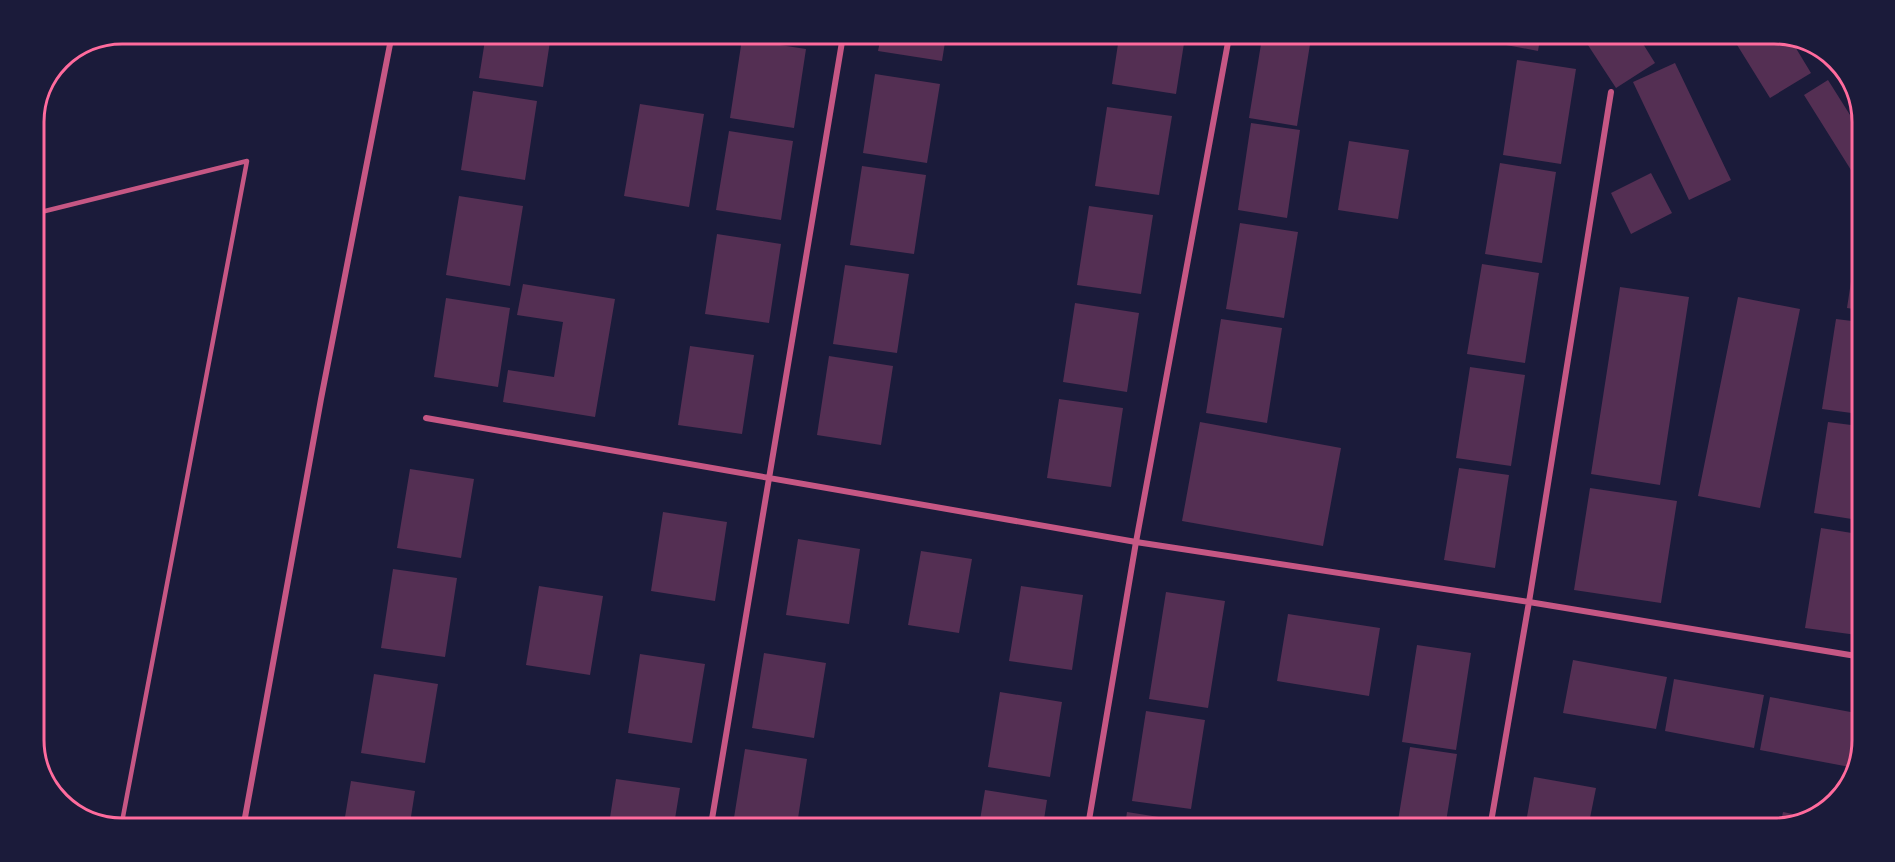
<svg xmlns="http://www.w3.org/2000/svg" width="1895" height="862" font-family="'Exo 2',sans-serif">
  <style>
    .building { fill: #542f53 }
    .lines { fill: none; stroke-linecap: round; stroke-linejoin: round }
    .service { stroke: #c65784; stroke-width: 4.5 }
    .minor { stroke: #c65784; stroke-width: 6 }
    .rim { fill: none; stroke: #ff6b9d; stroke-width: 3 }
  </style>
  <rect width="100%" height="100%" fill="#1b1b3a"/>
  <!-- building -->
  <path class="building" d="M486 34 551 35 543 87 479 78Z
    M881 36H946L942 61 878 51Z
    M1119 37H1185L1176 94 1112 84Z
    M1262 38H1311L1297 126 1249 118Z
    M1469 38 1486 39H1540L1538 51Z
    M742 39 806 49 794 128 730 118Z
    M1584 39H1640L1655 63 1616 88Z
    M1734 40H1791L1811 73 1770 98Z
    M1517 60 1576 69 1561 164 1503 155Z
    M1675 63 1731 180 1689 200 1633 82Z
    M875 74 940 84 927 163 863 153Z
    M1828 80 1862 134 1861 186 1804 95Z
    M473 91 537 101 525 180 461 170Z
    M640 104 704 114 689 207 624 196Z
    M1107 107 1172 116 1159 195 1095 186Z
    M1251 123 1300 130 1287 218 1238 210Z
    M729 131 793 141 781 220 716 210Z
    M1349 141 1409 150 1398 219 1338 210Z
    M1500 163 1556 172 1542 263 1485 254Z
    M862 166 926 175 914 254 850 245Z
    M1651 173 1672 213 1631 234 1611 193Z
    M459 196 523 206 510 286 446 275Z
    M1089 206 1153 215 1141 294 1077 285Z
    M1240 223 1298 232 1284 318 1226 309Z
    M1859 229H1861L1860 310 1847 308Z
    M717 234 781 244 769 323 705 314Z
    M1482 264 1539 273 1525 363 1467 354Z
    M845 265 909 274 897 353 833 344Z
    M523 284 615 299 595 417 503 402 508 370 554 377 563 322 517 315Z
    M1620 287 1689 297 1660 485 1591 474Z
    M1738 297 1800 309 1760 508 1698 496Z
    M446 298 510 308 498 387 434 377Z
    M1075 303 1139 313 1127 392 1063 382Z
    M1221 319 1282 328 1267 423 1206 413Z
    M1836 319 1860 322 1859 414 1822 409Z
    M690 346 754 355 742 434 678 425Z
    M829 356 893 366 881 445 817 435Z
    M1470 367 1525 375 1511 466 1456 458Z
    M1059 399 1123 408 1111 487 1047 478Z
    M1200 422 1341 448 1323 546 1182 521Z
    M1828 422 1859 426 1858 520 1814 513Z
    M1459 468 1509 475 1495 568 1444 560Z
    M410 469 474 479 461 558 397 548Z
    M1590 488 1677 501 1661 603 1574 590Z
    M663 512 727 522 715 601 651 591Z
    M1821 528 1858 534 1857 635 1805 628Z
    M798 539 860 549 849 624 786 615Z
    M921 551 972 559 959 633 908 625Z
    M393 569 457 578 445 657 381 648Z
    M539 586 603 596 590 675 526 665Z
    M1021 586 1083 595 1072 670 1009 661Z
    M1166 592 1225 601 1208 708 1149 699Z
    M1288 614 1380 628 1369 696 1277 681Z
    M1417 645 1471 653 1456 750 1402 742Z
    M764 653 826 663 814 738 752 728Z
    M640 654 705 664 692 743 628 733Z
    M1573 660 1667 677 1656 729 1563 713Z
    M374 674 438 684 425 763 361 753Z
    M1674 679 1764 695 1754 748 1665 731Z
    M1000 692 1062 702 1050 777 988 767Z
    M1770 697 1856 713 1855 768 1760 750Z
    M1146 711 1205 720 1191 809 1132 801Z
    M1410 747 1457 754 1445 828 1397 827Z
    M745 749 807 759 797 825 733 824Z
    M1534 777 1596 788 1588 828H1525Z
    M616 779 680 788 674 825 609 824Z
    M351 781 415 791 410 823H344Z
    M985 790 1047 800 1043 826H979Z
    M1127 812 1184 821 1183 827 1125 826Z
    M1783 812 1812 818 1780 827Z"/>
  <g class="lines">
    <!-- service -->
    <path class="service" d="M33 214 247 161 122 822"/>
    <!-- minor -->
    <path class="minor" d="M1843 68 1848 75
      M426 418 1136 542 1529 602 1856 656
      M244 823 321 399 392 34
      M711 825 843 36
      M1088 826 1136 542 1229 37
      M1490 828 1529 602 1611 92"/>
  </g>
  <!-- crop -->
  <path d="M0 0H1895V862H0ZM122 44H1774A78 78 0 0 1 1852 122V740A78 78 0 0 1 1774 818H122A78 78 0 0 1 44 740V122A78 78 0 0 1 122 44Z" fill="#1b1b3a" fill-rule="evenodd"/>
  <path class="rim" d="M122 44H1774A78 78 0 0 1 1852 122V740A78 78 0 0 1 1774 818H122A78 78 0 0 1 44 740V122A78 78 0 0 1 122 44Z"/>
</svg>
